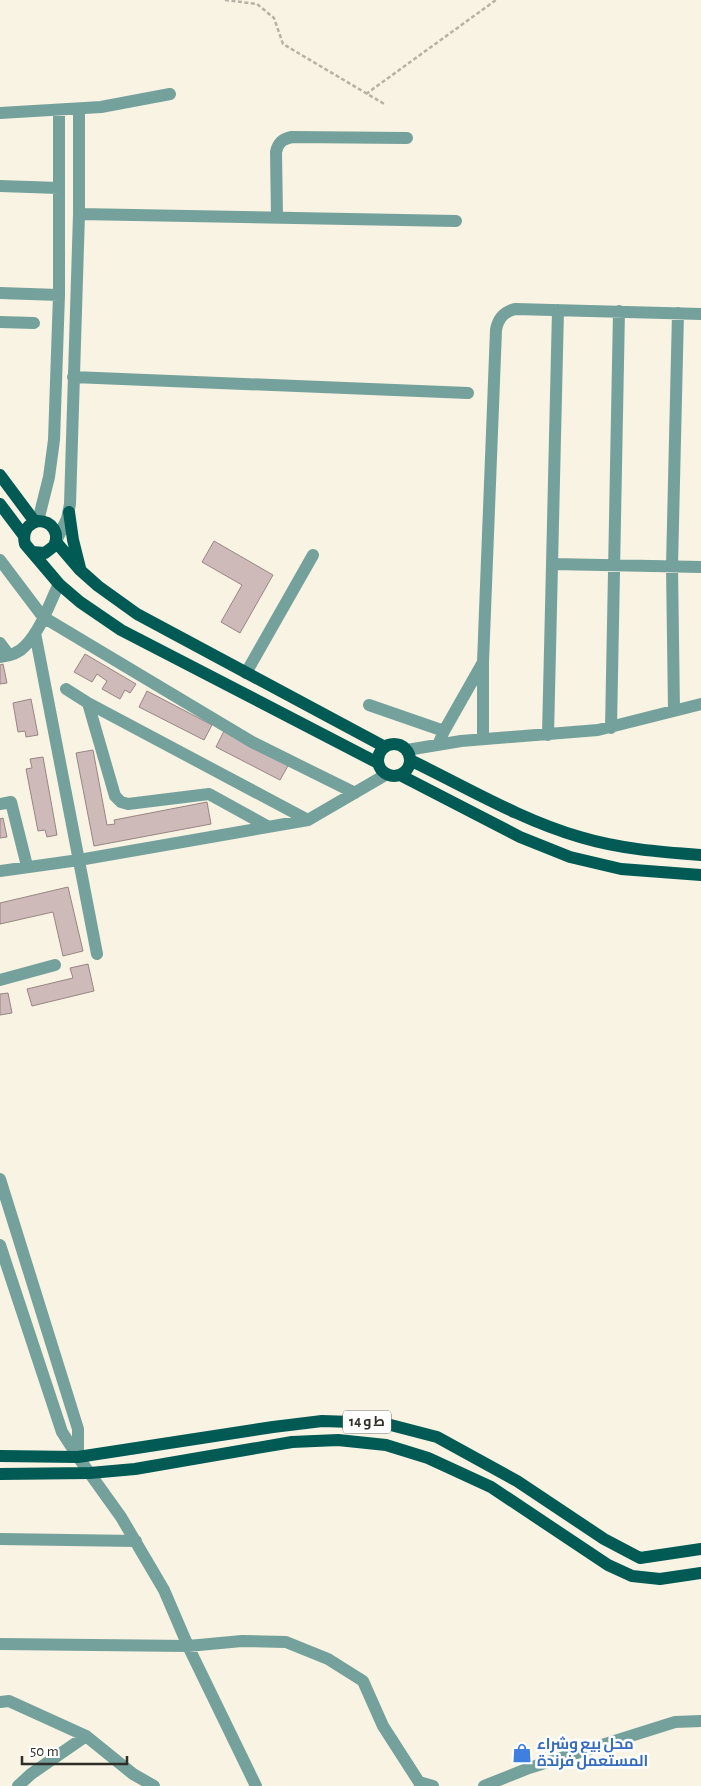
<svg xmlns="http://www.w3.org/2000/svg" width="701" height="1786" font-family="'Alegreya Sans',Cairo,sans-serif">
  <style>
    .building { fill: #cebbb9; stroke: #978584 }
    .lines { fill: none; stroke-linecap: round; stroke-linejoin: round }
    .path { stroke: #b6b2a5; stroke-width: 2.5; stroke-dasharray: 4 2.5; stroke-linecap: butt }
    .minor { stroke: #75a19c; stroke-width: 12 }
    .major { stroke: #015a54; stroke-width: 12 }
    .labels { text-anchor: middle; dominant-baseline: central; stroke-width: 5; stroke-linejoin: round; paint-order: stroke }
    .shield { fill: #fff; stroke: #6d6c68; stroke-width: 1 }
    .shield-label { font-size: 14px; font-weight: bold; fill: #2f2d27 }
    .shop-label { font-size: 15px; font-weight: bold; fill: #366cbe; stroke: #fff; text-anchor: start }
  </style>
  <rect width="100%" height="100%" fill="#f8f3e3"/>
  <!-- building -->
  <path class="building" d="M214 541 273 575 240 633 221 622 242 585 202 562Z
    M85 654 136 684 130 693 125 690 120 699 102 689 107 681 97 674 92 682 74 672Z
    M3 664 7 683 0 684V665Z
    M147 691 212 725 204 740 139 707Z
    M31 699 38 735 26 737 25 731 18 732 13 703Z
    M224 731 289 764 280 780 216 747Z
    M93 750 107 825 115 824 114 820 207 802 211 824 94 846 76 753Z
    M43 757 57 835 47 837 45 830 38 831 26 769 32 768 30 759Z
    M3 818 7 837 0 838V819Z
    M68 887 83 951 63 956 53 912 0 924V903Z
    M88 964 94 991 32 1006 27 989 73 978 70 968Z
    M8 993 12 1013 0 1015V994Z"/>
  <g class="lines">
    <!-- path -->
    <path class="path" d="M225 0 257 4 274 18 283 44 386 105
      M366 94 496 0"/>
    <!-- minor -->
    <path class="minor" d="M0 113 101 107 170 94
      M0 186 59 188
      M79 214 456 221
      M277 217 276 152C278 143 282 139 292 137L407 138
      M0 293 59 295
      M0 322 34 323
      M73 377 468 393
      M38 521 49 477 54 440 59 295V110
      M57 539 67 519 70 504 79 214V109
      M0 560 43 617 252 742 355 793
      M553 564 701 567
      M35 633 97 954
      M0 643 9 655
      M0 657C8 656 19 653 25 646 41 630 49 604 59 584
      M246 673 313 555
      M66 689 88 703 308 820
      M88 703 115 796 121 802 128 804 209 794 267 826
      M369 705 444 731
      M674 711 672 566 678 313
      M611 728 619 311
      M548 735 558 310
      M483 739V662L496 330C498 318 504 312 515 309L701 314
      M438 745 444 731 482 664
      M407 750 461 741 598 730 701 704
      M0 804 11 802 27 866
      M0 871 79 860 308 820 387 774
      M0 980 55 965
      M0 1179 78 1429V1457
      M0 1245 62 1432 78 1457 121 1517 164 1590 188 1646 256 1786
      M0 1539 136 1541
      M0 1644 188 1646 242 1641 286 1642 328 1659 363 1681 383 1726 419 1782 433 1786
      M0 1702 9 1701 86 1736 133 1774 154 1786
      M18 1786 31 1774 86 1736
      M484 1786 529 1768 675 1722 701 1721"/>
    <!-- major -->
    <path class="major" d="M0 475 35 522
      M0 504 24 536
      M69 512 73 540 80 568
      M56 542 80 570 98 586 137 614 385 747
      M32 552 45 553 54 546C60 533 52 521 38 521 27 524 22 532 25 544L59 584 80 602 121 630 378 763
      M378 760a16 16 0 1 1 32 0a16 16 0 1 1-32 0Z
      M410 760C466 787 521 820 580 837 620 849 660 852 701 855
      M400 775 520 837 570 857 621 869 701 875
      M0 1456 78 1457 273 1427 322 1421 383 1423 437 1437 517 1481 604 1539 640 1558 701 1549
      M0 1474 90 1473 135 1469 292 1442 338 1440 386 1445 428 1458 491 1487 608 1565 632 1576 660 1579 701 1573"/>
  </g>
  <!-- icons -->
  <defs>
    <symbol id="shop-bare" viewBox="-9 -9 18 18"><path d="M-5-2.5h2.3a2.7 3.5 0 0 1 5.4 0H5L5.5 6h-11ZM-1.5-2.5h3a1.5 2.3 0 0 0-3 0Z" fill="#3f7fe0" stroke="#fff" stroke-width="2.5" paint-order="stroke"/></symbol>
  </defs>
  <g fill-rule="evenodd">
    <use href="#shop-bare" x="508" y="1739" width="28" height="28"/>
  </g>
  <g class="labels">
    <!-- shield labels -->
    <rect class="shield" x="343" y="1410.5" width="48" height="23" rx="4"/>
    <g class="shield-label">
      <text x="367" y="1422">ط و 14</text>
    </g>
    <!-- shop labels -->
    <g class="shop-label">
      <text x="537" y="1744">محل بيع وشراء<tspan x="537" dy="17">المستعمل فرندة</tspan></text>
    </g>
  </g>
  <!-- scale -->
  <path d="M22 1756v8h105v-8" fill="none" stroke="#2f2d27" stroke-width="2.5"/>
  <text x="30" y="1756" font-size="15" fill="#2f2d27" stroke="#ffffff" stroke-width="4" paint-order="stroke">50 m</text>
</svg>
